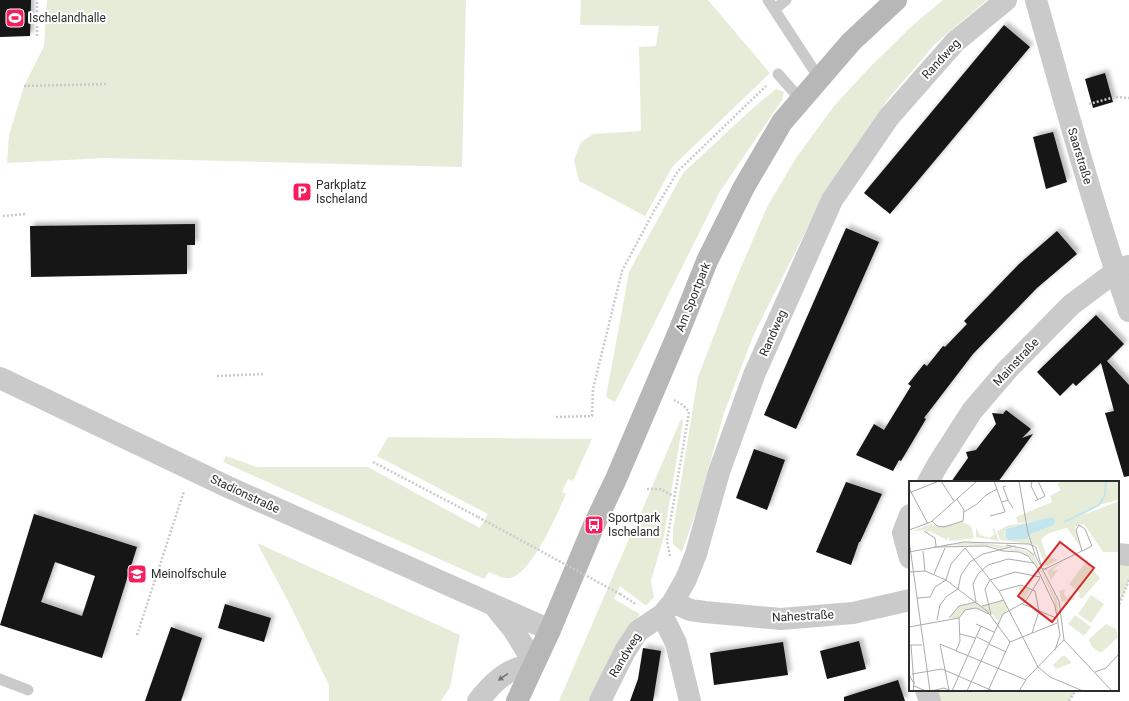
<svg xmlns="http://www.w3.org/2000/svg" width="1129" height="701" font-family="Roboto,sans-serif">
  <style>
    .green { fill: #e7ecd9 }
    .building { fill: #141414; fill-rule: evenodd; filter: url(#shadow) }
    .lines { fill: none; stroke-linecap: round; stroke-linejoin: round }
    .path { stroke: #cacaca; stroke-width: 2.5; stroke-dasharray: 2 2; stroke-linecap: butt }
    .lane { stroke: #cacaca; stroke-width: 11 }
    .street { stroke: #cacaca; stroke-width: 22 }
    .secondary { stroke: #b7b7b7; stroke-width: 22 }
    .path-bridge { stroke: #cacaca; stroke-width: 2.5; stroke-dasharray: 2 2; stroke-linecap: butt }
    .oneway { fill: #747474 }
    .labels { text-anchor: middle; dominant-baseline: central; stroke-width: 4; stroke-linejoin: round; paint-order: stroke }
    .poi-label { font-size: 12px; fill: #2d2d2d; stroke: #fff; text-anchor: start }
    .street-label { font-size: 12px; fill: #2d2d2d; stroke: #fff }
    .inset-river { fill: none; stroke: #c3e6ee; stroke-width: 2 }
    .inset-road { fill: none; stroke: #ababab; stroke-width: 1 }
    .view { fill: #d62828; fill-opacity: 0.15; stroke: #d62828; stroke-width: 2 }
    .inset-edge { fill: none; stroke: #2d2d2d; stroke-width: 2 }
  </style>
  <defs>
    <filter id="shadow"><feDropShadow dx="3.5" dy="-3.5" stdDeviation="2" flood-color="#0004"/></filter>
  </defs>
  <rect width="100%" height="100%" fill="#fff"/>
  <!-- green -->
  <path class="green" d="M47 0H466L462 167 105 158 7 163 9 135 24 86 44 46Z
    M581 0H708L770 73 673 166 645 216 579 181 574 160 581 142 593 134 641 131 639 47 656 46 659 26 580 25Z
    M943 0H987L935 44 888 99 823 197 754 334 724 413 697 509 682 552 673 544V530L698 377 733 286 767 207 796 158 834 106 871 66 914 24Z
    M776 89 784 92 782 100 719 193 615 402 606 397 629 272 683 173 753 108Z
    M681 419 683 421 664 536 651 581 654 597 646 606 620 586 614 599 640 614 624 636 592 701H559L635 525 639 526 644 517 640 515Z
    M388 437 592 439 573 481 568 479 562 492 566 494C558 512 531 575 510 578 504 579 495 575 489 572L484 579 223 462 226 456 257 467H368L480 528 488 514 377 456Z
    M257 543 460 635 450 687 441 701H329V685L290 605Z
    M1118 565 1129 566V580L1118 608Z
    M927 690H1076L1069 701H930Z"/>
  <!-- building -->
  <path class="building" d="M0 0H31L30 36 0 37Z
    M1004 25 1030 47 890 214 864 193Z
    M1105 73 1113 102 1093 108 1085 79Z
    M1053 132 1067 182 1046 189 1033 137Z
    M195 224V245H187V274L31 277 30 226Z
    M846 228 879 242 796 429 764 415Z
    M1057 231 1077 254 1037 288 973 354 924 418 926 419 901 461 899 460 893 471 856 455 874 424 884 430 911 386 908 384 924 364 927 366 943 346 945 347 967 324 964 321 1019 264Z
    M1096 315 1124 344 1107 361 1129 385V476L1124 477 1105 413 1114 411 1101 363 1076 386 1073 383 1060 396 1037 372Z
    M1006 410 1031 429 1022 438 1033 434 998 482H951L968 458 966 452 976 450 996 424 992 413 1003 414Z
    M754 449 785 460 767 510 736 498Z
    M846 482 882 494 860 542H859L851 565 816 552Z
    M34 514 137 547 102 658 0 625ZM55 562 95 576 82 616 41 602Z
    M225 604 271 618 264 642 218 628Z
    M171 627 202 638 181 701H145Z
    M859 641 866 669 827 679 820 651Z
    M783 642 788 675 714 685 710 653Z
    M643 648 661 651 653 701H630L638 679Z
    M898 680 905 701H844V697Z"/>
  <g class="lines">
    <!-- path -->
    <path class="path" d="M37 36V0
      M24 86 106 84
      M1089 104 1115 97 1129 98
      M3 216 26 214
      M217 376 264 374
      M556 417 592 416 593 389 622 271 654 211 678 171 766 86
      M373 462 478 517
      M647 489H660L674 496
      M670 556 667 541 689 412 683 405 674 400
      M620 594 637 605
      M1118 608 1129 580
      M137 635 184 491
      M1069 701 1076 690"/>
    <!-- lane -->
    <path class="lane" d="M768 0 819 78
      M775 9 786 0
      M778 74 801 100
      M0 679 28 690"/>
    <!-- street -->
    <path class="street" d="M1036 0C1065 104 1094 209 1129 311
      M0 378 228 487 550 630
      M928 482 938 464 972 411 1007 370 1071 305 1115 272 1128 266
      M910 515 903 533 910 558
      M1118 554 1129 555
      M673 602 690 610 705 612 781 619 853 613 910 600
      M662 615 676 643 690 701
      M926 690 927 693 930 701
      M478 701C488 689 499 676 513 670 520 667 527 666 534 663L513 629 496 608
      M600 701 625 651 638 631 662 615 673 602 686 579 696 554 719 472 754 375 832 200 889 117 955 42 1006 0"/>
    <!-- secondary -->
    <path class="secondary" d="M517 701 550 630 594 525 616 479 680 329 707 261 744 187 782 122 801 100 851 42 896 0"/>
    <!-- path-bridge -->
    <path class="path-bridge" d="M478 517 620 594"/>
  </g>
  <!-- one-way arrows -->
  <defs><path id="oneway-solid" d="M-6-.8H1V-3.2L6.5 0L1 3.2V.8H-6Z"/></defs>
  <use class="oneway" href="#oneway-solid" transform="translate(503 677) rotate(145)"/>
  <!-- icons -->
  <defs>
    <symbol id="stadium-square" viewBox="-11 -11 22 22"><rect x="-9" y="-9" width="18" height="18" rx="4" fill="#f41f5c" stroke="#fff"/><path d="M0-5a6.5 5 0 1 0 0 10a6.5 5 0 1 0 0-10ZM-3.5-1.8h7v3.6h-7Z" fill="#fff"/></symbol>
    <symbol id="parking-square" viewBox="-11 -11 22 22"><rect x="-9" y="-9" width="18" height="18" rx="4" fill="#f41f5c" stroke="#fff"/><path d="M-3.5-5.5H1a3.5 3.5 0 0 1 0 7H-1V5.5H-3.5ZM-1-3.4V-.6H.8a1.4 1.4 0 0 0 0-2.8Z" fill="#fff"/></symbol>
    <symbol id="bus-square" viewBox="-11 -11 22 22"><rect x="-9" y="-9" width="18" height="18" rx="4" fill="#f41f5c" stroke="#fff"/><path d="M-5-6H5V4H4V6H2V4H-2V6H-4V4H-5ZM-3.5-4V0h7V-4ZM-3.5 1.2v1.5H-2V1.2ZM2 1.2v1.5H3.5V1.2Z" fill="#fff"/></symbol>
    <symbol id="school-square" viewBox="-11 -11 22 22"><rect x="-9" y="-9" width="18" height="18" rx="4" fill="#f41f5c" stroke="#fff"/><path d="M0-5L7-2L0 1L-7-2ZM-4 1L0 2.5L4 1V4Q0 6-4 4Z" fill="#fff"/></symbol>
  </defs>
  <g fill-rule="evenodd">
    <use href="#stadium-square" x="4" y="7" width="22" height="22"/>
    <use href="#parking-square" x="291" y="181" width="22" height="22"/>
    <use href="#bus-square" x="583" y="514" width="22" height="22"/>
    <use href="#school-square" x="126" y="563" width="22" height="22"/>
  </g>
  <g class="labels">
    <!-- poi labels -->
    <g class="poi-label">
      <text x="29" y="18">Ischelandhalle</text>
      <text x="316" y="185">Parkplatz<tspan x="316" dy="14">Ischeland</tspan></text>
      <text x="608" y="518">Sportpark<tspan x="608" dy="14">Ischeland</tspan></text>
      <text x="151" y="574">Meinolfschule</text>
    </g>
    <!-- street labels -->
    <g class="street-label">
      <text transform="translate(941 59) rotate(-47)">Randweg</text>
      <text transform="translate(1080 156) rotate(73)">Saarstraße</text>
      <text transform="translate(693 297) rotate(-68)">Am Sportpark</text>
      <text transform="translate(773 333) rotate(-66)">Randweg</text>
      <text transform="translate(1016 362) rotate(-47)">Mainstraße</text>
      <text transform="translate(245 494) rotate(25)">Stadionstraße</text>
      <text transform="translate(803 616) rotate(-3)">Nahestraße</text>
      <text transform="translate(625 655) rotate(-59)">Randweg</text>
    </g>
  </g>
  <!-- overview -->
  <g transform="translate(909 481)">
    <rect width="210" height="210" fill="#fff"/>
    <path d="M153 0H210V19L190 24 174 34 210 20V71H194L175 43 166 46 171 66 158 47 140 52 132 58 137 74 149 79 137 85 128 64 91 59 88 50 100 44 116 42 127 40 109 42 107 36 143 21 141 15 152 9 148 3ZM139 37 145 44 122 53 117 58H98L95 55 97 48ZM53 41 62 45 65 57 40 60V55L38 59 20 50 18 52 16 49 3 50 22 43 30 46ZM67 47 71 54 80 57 86 53 83 48 85 47 90 60 67 56ZM64 61 75 62 104 66 93 68 80 65 32 64ZM107 67 124 73 148 119 150 146 145 119 134 94 121 76 110 70 95 69ZM154 80 142 90 149 89 142 99 138 90ZM177 81 191 97 173 118 169 115 171 112 160 103ZM109 104 121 109 115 120 113 116ZM156 108 155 113 158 117 162 114 166 119 153 121 150 110ZM182 114 195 123 182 142 169 133ZM95 119 99 128 89 140 84 134 67 127 57 129 50 137H40L50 125 67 121 73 125ZM166 134 182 146 175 155 159 143ZM197 143 207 148 209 156 193 171H190L183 166 180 158ZM153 175H156L163 182 147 188 144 184Z" fill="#e7ecd9" fill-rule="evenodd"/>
    <path d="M141 36 146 38 145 44 122 53 117 58 100 59 96 56 97 48Z" fill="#c3e6ee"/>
    <path class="inset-river" d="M155 41 190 24 196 14 197 0"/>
    <path class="inset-road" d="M32 0 45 20M110 0 119 52 127 76 150 120 155 159 203 210M123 0 122 5 129 19M97 5 94 6 99 19M0 7 19 43M0 12 30 0M126 20 136 15 129 0M93 21 99 19 104 27M55 31 68 23 77 14 88 8M81 35 96 31 85 0M23 40 28 45 35 46 54 40 55 29 48 18M0 49 22 41 68 0M15 50 26 57 27 65M0 59 21 210M97 64 117 68 125 74M25 66 77 65 94 70 110 71 119 75 127 85 146 125 151 154 146 169M56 67 90 110 129 186 141 196 174 210M14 70 16 90M0 71 55 61 120 63 127 66 133 88H138M136 88 183 65 176 48 170 44 167 49 173 70M0 91 16 90 37 99 78 130 101 161M25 93 36 67M90 110 112 104 126 110 130 130 123 152M8 117 21 116 26 106 37 99 42 83 56 67M114 123 147 137M73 125 95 119M82 134 76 108 81 99 106 91 131 96M40 137 50 125 67 121 64 103 69 93 79 84 99 78 125 82M28 139 31 124 38 115 49 108 52 94 61 81 74 73 106 65M67 143 85 151M0 146 50 137M51 153 67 157M68 156 80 162M101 161 148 142M80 163 97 171M0 164H13M2 164 5 203M47 170 51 160 50 137 56 129 67 127 80 133M186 191 197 187 210 173M0 193 5 203 4 210M3 193 33 188 84 210M5 205 17 210M40 209 31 163 117 199M22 210 35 207 40 209M43 210 72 145M58 210 94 133 116 121 131 97M79 210 101 161M110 210 118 197 155 159"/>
    <path class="view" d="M151 61 185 87 143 141 109 115Z"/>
    <rect width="210" height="210" class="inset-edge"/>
  </g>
</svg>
